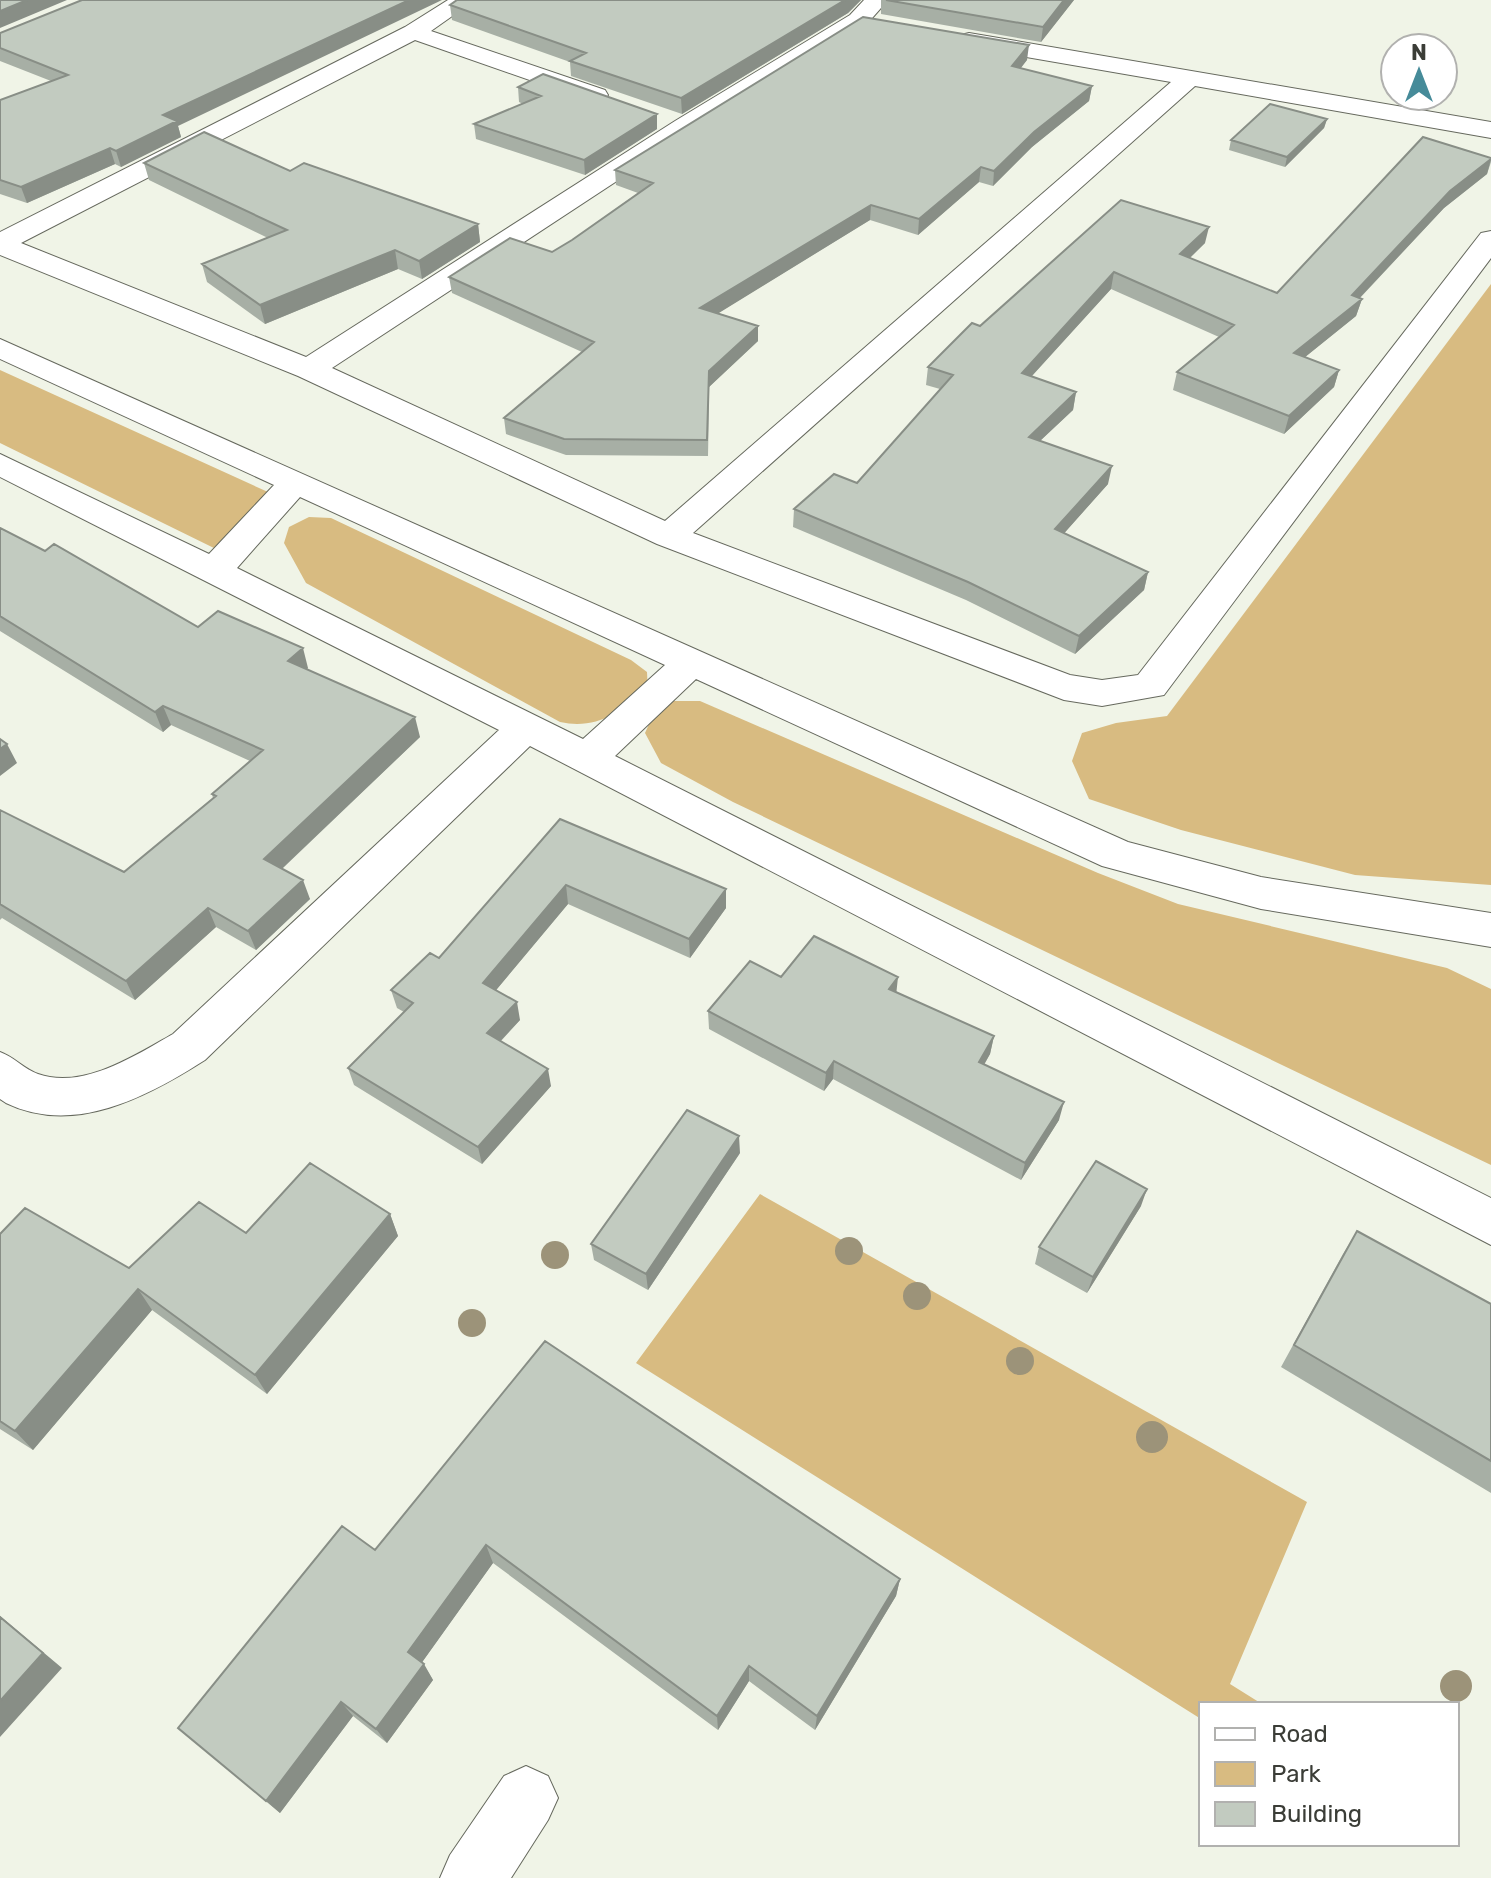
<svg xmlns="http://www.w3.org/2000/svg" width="1491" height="1878" font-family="Rubik,sans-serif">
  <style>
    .green { fill: #d8bb81 }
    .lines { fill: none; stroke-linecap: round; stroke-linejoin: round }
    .minor-casing { stroke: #66695e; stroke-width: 2 }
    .minor { fill: #fff; fill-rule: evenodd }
    .tree { fill: #9c9379 }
    .wall { fill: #a7afa5 }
    .shaded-wall { fill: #888e86 }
    .building { fill: #c2cbc0; stroke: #888e86; stroke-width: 2 }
  </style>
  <rect width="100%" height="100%" fill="#f0f4e7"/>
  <!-- green -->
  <path class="green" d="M1491 284V885L1355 875 1181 830 1089 799 1072 761 1082 733 1116 723 1167 716Z
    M0 370 268 492 218 550 0 443Z
    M309 517 331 518 631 660 647 672 648 694C618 712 596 730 560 722L306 583 284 543 289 527Z
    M669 701H700L1098 873 1178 904 1447 968 1491 989V1165L733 802 661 763 645 733 654 713Z
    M760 1194 1307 1502 1230 1684 1262 1704H1201V1719L636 1363Z"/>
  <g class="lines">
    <defs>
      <path id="minor" d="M448 0H475L431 31 605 90 608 95 605 100H587L415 40 21 243 306 357 675 121 850 15 864 0H888L866 25 693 131 332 368 665 521 1171 82 969 47 961 45 957 40 961 35 969 33 1491 122V138L1195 86 693 533 1070 675 1102 680 1138 675 1481 233 1491 231V258L1164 695 1102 706 1064 700 657 544 298 376 0 255V232L405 27Z
        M0 339 1128 842 1261 877 1491 913V947L1261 909 1102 866 696 679 615 756 1491 1198V1245L530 746 205 1060C147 1097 74 1136 6 1103L0 1099V1052C14 1057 24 1069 38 1074 83 1090 136 1055 173 1034L499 730 0 477V454L209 554 274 485 0 359ZM300 497 665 665 583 739 237 568Z
        M526 1766 548 1776 558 1798 548 1820 511 1878H440L450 1855 504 1776Z"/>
    </defs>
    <!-- minor casing -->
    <use href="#minor" class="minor-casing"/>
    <!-- minor -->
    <use href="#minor" class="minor"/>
  </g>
  <!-- trees -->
  <g class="tree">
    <circle cx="849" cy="1251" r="14"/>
    <circle cx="555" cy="1255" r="14"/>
    <circle cx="917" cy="1296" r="14"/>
    <circle cx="472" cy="1323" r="14"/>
    <circle cx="1020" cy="1361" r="14"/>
    <circle cx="1152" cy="1437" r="16"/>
    <circle cx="1456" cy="1686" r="16"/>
  </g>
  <!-- wall -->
  <path class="wall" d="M457 0H861L848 13 682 114 571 76 570 62 452 20 450 5Z
    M881 0H1074L1041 42 881 14Z
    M0 33 178 126 181 137 121 167 115 164 27 203 0 194V100L51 81 0 61Z
    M1027 60 1020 68 1092 86 1089 101 1032 147 993 186 979 182 918 235 870 220 718 313 758 326V341L709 387 708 456 566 455 506 434 504 418 582 352 452 293 449 277 552 252 572 240 638 193 616 185 615 170Z
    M518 87 657 129 585 175 476 139 474 124 523 104 519 102Z
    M1327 119 1324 128 1285 167 1229 150 1231 140Z
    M1491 158V162L1487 174 1444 208 1360 298 1362 299 1356 316 1305 357 1339 370 1334 387 1284 434 1173 390 1177 372 1219 337 1111 289 1032 376 1076 392 1073 410 1040 441 1108 484 1064 533 1148 572 1144 590 1075 654 966 600 793 527 794 509 857 483 940 389 926 385 928 367 980 326 1121 200 1205 243 1190 258 1277 293Z
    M144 163 290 171 478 224 480 242 422 279 398 269 265 324 207 282 202 264 268 238 149 180Z
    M0 528 198 627 308 668 307 669 420 737 282 869 310 899 256 950 216 927 135 1000 2 918 0 920V810L124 872 213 798 212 794 250 761 171 725 163 732 0 631Z
    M560 819 726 908 690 958 568 904 496 990 520 1020 501 1041 551 1086 482 1164 354 1085 348 1068 404 1012 397 1008 391 990 439 958Z
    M781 977 896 992 994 1036 990 1054 984 1065 1059 1120 1021 1180 833 1079 824 1091 709 1029 708 1011Z
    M740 1153 648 1290 594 1260 591 1244Z
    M1141 1206 1087 1293 1035 1264 1039 1247Z
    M390 1214 398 1236 267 1394 152 1310 33 1450 0 1429V1234L129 1268 246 1233Z
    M1357 1231 1491 1304V1493L1281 1367 1343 1254Z
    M545 1341 900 1579 896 1596 815 1730 749 1681 718 1730 493 1563 422 1662 433 1680 387 1743 353 1716 280 1813 178 1728 375 1550Z"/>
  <!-- shaded-wall -->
  <path class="shaded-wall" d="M27 0H67L0 28V11Z
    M409 0H442L178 126 181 137 121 167 116 151 163 115Z
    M845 0H861L848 13 682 114 681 98Z
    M1064 0H1074L1041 42 1043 27Z
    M1029 45 1027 60 1011 81 1012 66Z
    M1092 86 1089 101 1032 147 993 186 994 171 1034 132Z
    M657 114V129L585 175 584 160Z
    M1327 119 1324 128 1285 167 1287 157Z
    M110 148 115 164 27 203 21 187Z
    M1491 159 1487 174 1444 208 1352 306 1362 299 1356 316 1289 370 1294 353 1450 191Z
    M981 167 979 182 918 235 919 219Z
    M871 205 870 220 701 324 700 308Z
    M478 224 480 242 422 279 419 261Z
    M1209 227 1205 243 1176 271 1180 254Z
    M395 250 398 269 265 324 260 305Z
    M1114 272 1111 289 1019 390 1022 373Z
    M758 326V341L709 387 708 456 709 371Z
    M1339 370 1334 387 1284 434 1289 416Z
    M1076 392 1073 410 1026 454 1029 437Z
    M1112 466 1108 484 1052 547 1055 529Z
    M1148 572 1144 590 1075 654 1079 636Z
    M303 648 308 668 294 681 288 661Z
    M163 706 171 725 163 732 155 712Z
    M415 717 420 737 271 879 264 859Z
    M7 744 17 763 0 776V749Z
    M303 880 310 899 256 950 248 931Z
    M566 885 568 904 487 1001 483 983Z
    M726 889V908L690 958 689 939Z
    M208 908 216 927 135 1000 126 981Z
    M898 977 896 996 889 989Z
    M517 1002 520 1020 491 1051 487 1033Z
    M994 1036 990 1054 975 1080 979 1062Z
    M834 1061 833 1079 824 1091 826 1073Z
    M548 1069 551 1086 482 1164 478 1147Z
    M1064 1102 1059 1120 1021 1180 1025 1163Z
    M739 1136 740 1153 648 1290 646 1274Z
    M1147 1189 1141 1206 1087 1293 1093 1277Z
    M390 1214 398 1236 267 1394 255 1375Z
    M138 1289 152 1310 33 1450 15 1431Z
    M486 1545 493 1563 418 1668 408 1652Z
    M900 1579 896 1596 815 1730 817 1716Z
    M0 1616 62 1668 0 1737Z
    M424 1664 433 1680 387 1743 376 1729Z
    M749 1666V1681L718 1730 717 1716Z
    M341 1702 353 1716 280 1813 266 1801Z"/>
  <!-- building -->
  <path class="building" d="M0 0H27L0 11Z
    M82 0H409L163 115 177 121 116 151 110 148 21 187 0 180V100L68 75 0 48V33Z
    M457 0H845L681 98 570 61 586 53 450 5Z
    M886 0H1064L1043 27Z
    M863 17 1029 45 1012 66 1092 86 1034 132 994 171 981 167 919 219 871 205 700 308 758 326 709 371 707 440 564 439 504 418 594 342 449 277 510 238 552 252 572 240 653 183 615 170Z
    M543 74 657 114 584 160 474 124 541 96 518 87Z
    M1270 104 1327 119 1287 157 1231 140Z
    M204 132 290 171 304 163 478 224 419 261 395 250 260 305 202 264 287 230 144 163Z
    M1423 137 1491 158V159L1450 191 1352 295 1362 299 1294 353 1339 370 1289 416 1177 372 1234 325 1114 272 1022 373 1076 392 1029 437 1112 466 1055 529 1148 572 1079 636 968 582 794 509 834 474 857 483 953 375 928 367 972 323 980 326 1121 200 1209 227 1180 254 1277 293Z
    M0 528 45 551 54 544 198 627 218 611 303 648 288 661 415 717 264 859 303 880 248 931 208 908 126 981 0 904V810L124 872 216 796 212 794 263 750 163 706 155 712 0 616Z
    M0 739 7 744 0 749Z
    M560 819 726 889 689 939 566 885 483 983 517 1002 487 1033 548 1069 478 1147 348 1068 413 1003 391 990 430 953 439 958Z
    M814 936 898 977 889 989 994 1036 979 1062 1064 1102 1025 1163 834 1061 826 1073 708 1011 750 961 781 977Z
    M687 1110 739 1136 646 1274 591 1244Z
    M1096 1161 1147 1189 1093 1277 1039 1247Z
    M310 1163 390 1214 255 1375 138 1289 15 1431 0 1421V1234L25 1208 129 1268 199 1202 246 1233Z
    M1357 1231 1491 1304V1461L1294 1345Z
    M545 1341 900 1579 817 1716 749 1666 717 1716 486 1545 408 1652 424 1664 376 1729 341 1702 266 1801 178 1728 342 1526 375 1550Z
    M0 1617 43 1653 0 1701Z"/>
  <!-- legend -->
  <rect x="1199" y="1702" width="260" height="144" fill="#ffffff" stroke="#b1b1af" stroke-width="2"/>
  <rect x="1215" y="1728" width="40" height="12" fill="#ffffff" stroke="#b1b1af" stroke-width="2"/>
  <text x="1271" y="1742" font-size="24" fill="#3b3d37">Road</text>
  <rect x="1215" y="1762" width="40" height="24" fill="#d8bb81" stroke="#b1b1af" stroke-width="2"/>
  <text x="1271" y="1782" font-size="24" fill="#3b3d37">Park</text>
  <rect x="1215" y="1802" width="40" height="24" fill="#c2cbc0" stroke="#b1b1af" stroke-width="2"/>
  <text x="1271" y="1822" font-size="24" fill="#3b3d37">Building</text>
  <!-- north arrow -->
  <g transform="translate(1419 72)"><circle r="38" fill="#ffffff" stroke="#b1b1af" stroke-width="2"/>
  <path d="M0-6L14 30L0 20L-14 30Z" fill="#468b99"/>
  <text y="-12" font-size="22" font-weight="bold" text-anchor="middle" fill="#3b3d37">N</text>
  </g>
</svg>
